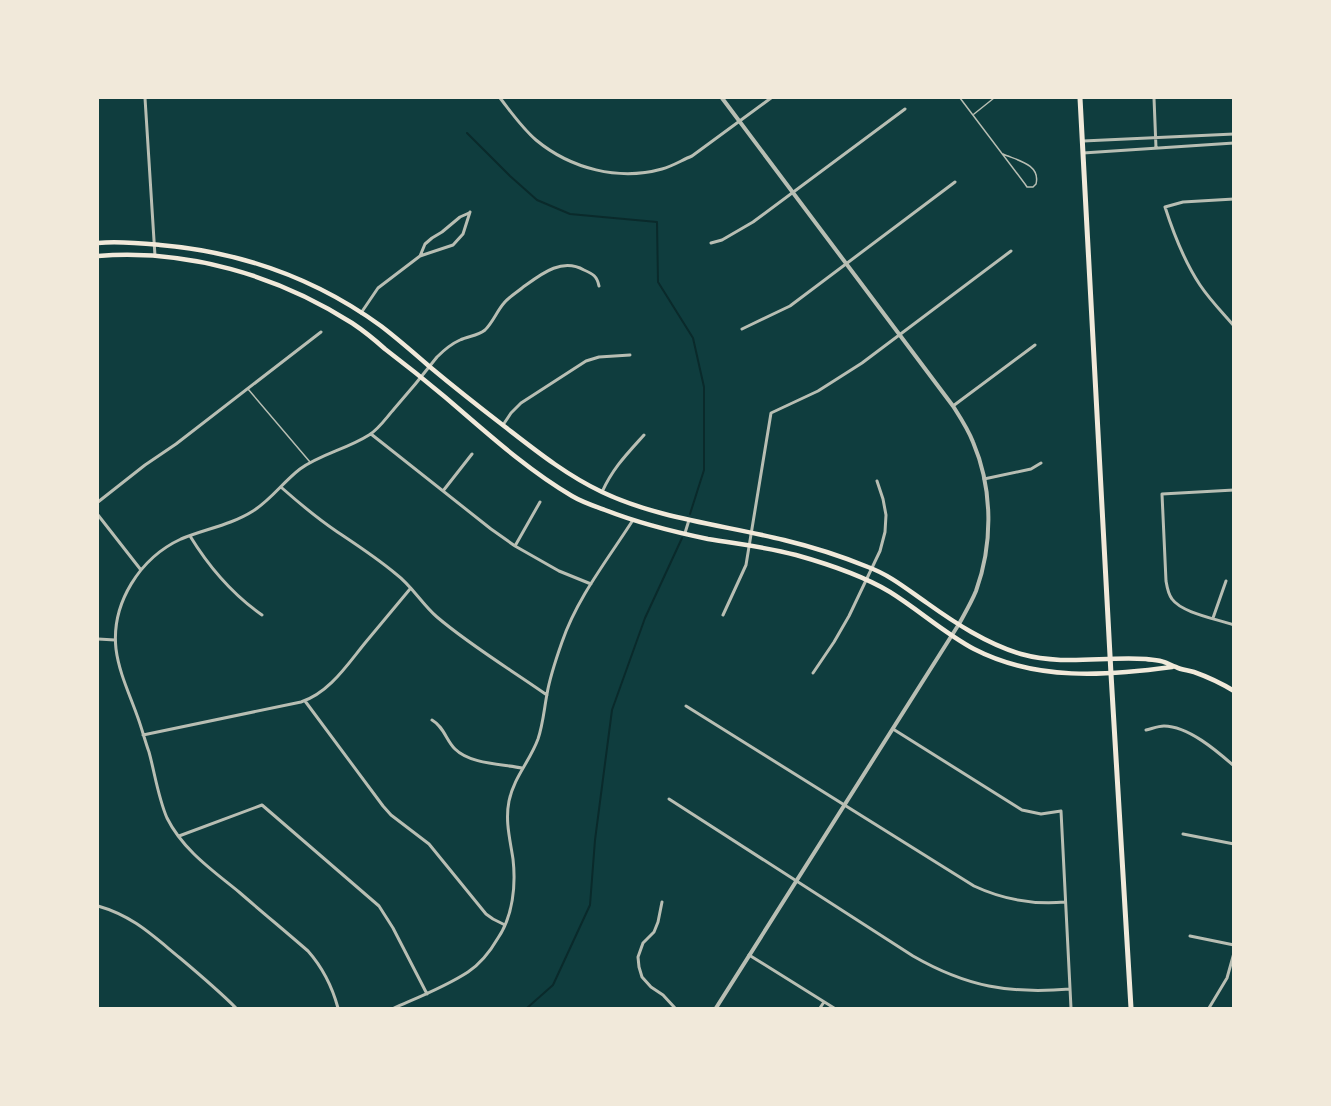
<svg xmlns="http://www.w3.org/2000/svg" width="1331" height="1106" font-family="'Nunito Sans',sans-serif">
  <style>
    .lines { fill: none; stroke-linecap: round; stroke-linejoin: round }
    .stream { stroke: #0a2a2b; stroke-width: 2 }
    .service { stroke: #b8beb3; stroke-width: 1.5 }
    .minor { stroke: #b8beb3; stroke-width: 3 }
    .tertiary { stroke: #b8beb3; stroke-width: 4 }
    .secondary { stroke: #f1e9da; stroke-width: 4.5 }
    .primary { stroke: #f1e9da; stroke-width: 5 }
  </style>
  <rect width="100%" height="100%" fill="#0f3d3e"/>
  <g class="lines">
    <!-- stream -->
    <path class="stream" d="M467 133 510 176 537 200 570 214 657 222 658 282 693 338 704 387V470L690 514
      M527 1008 553 985 590 905 595 840 612 710 645 618 682 538"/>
    <!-- service -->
    <path class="service" d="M960 98 1025 184 1027 187H1033L1036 184C1041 164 1016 160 1003 154
      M974 114 994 98
      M248 389 310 462"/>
    <!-- minor -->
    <path class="minor" d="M145 98 155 256
      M500 98C511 112 522 128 536 140 571 169 619 181 662 169 673 166 682 160 692 156L771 98
      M1154 98 1156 148
      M1083 141 1234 134
      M1083 153 1234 143
      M1234 199 1183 202 1165 207C1174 235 1184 261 1200 285 1210 300 1222 312 1234 326
      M711 243 722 240 753 222 905 109
      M420 256 425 244 432 238 442 232 460 217 469 213
      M361 313 378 288 420 256 453 245 463 234 470 212
      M742 329 790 306 955 182
      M953 406 1035 345
      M503 425 511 413 521 403 586 361 599 357 630 355
      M371 434 491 529 515 546 559 571 591 584
      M984 479 1031 469 1041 463
      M282 488C299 503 317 518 336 531 357 545 377 558 396 574 412 586 422 604 437 617 471 646 510 669 547 695
      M1234 490 1162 494 1166 581C1167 587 1168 594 1172 599 1182 613 1217 619 1234 625
      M443 491 472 454
      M602 492C613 468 626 455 644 435
      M98 502 145 465 176 444 321 332
      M98 515 141 570
      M685 533 689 520
      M190 536C209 567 232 594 262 615
      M515 546 540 502
      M723 615 746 565 771 413 818 391 862 363 1011 251
      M1213 618 1226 581
      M98 639 115 640
      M813 673 834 642 849 616 880 551 885 532 886 515 883 499 877 481
      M305 701 383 806 391 815 429 844 486 914 493 919 505 925
      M686 706 974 886C1004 900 1032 905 1065 902
      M432 720C444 727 446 740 455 749 470 764 501 764 522 768
      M893 729 1022 810 1041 814 1061 811 1071 1008
      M1146 730C1151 729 1158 726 1164 726 1188 726 1217 751 1234 766
      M143 735 301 702C329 693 347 665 365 643 380 625 395 607 410 589
      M669 799 913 956C967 987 1009 994 1070 989
      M1183 834 1234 844
      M179 836 262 805 379 906 393 928 427 994
      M662 902 658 922 654 932 643 943 638 957 639 967 642 977 651 987 663 995 675 1008
      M98 906C133 916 152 935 180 958 199 974 218 990 236 1008H233
      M1190 936 1234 945
      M749 955 834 1008
      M338 1008C332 986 323 968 308 951 285 931 262 912 239 892 212 870 183 850 167 818 158 797 155 774 149 752 145 741 142 729 138 718 130 695 119 673 116 649 111 603 140 558 181 539 205 529 231 525 253 511 271 500 283 482 300 469 321 454 347 449 369 435 379 429 386 418 394 409 409 392 423 375 437 357 444 350 451 344 460 340 468 336 478 336 485 330 493 322 497 311 504 303 509 297 516 293 522 288 540 275 561 257 584 270 593 274 597 276 599 286
      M394 1008C419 997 445 987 468 972 480 964 491 950 498 938 513 916 516 885 513 859 510 839 505 821 509 801 514 777 530 761 538 739 543 724 544 710 547 694 550 676 556 659 562 642 577 598 608 559 633 520
      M820 1008 824 1002
      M1209 1008 1227 978 1234 953"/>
    <!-- tertiary -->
    <path class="tertiary" d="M716 1008 959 624C965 613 971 603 976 591 993 544 993 489 973 442 968 429 960 417 953 406L722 98"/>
    <!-- secondary -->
    <path class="secondary" d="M98 243C119 241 139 243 160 245 242 252 315 278 381 326 398 339 414 353 430 367 454 387 478 406 504 426 535 450 566 475 602 492 659 519 724 525 784 540 813 547 841 556 868 567 890 575 908 590 927 603 955 623 987 644 1021 654 1064 666 1103 656 1146 659 1151 660 1159 660 1164 662 1168 663 1172 666 1176 667 1181 670 1188 670 1194 672 1208 677 1221 683 1234 691
      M98 256C187 249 277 275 352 323 364 331 375 340 385 349 406 365 426 381 445 397 486 432 526 469 572 496 582 502 594 506 605 510 638 523 674 532 708 539 737 544 767 547 796 555 828 564 862 575 890 592 919 610 944 633 974 649 1036 681 1106 676 1172 667"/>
    <!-- primary -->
    <path class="primary" d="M1080 98 1111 674 1131 1008"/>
  </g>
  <!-- border -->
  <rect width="1331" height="1106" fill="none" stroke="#f1e9da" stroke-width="198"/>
</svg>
